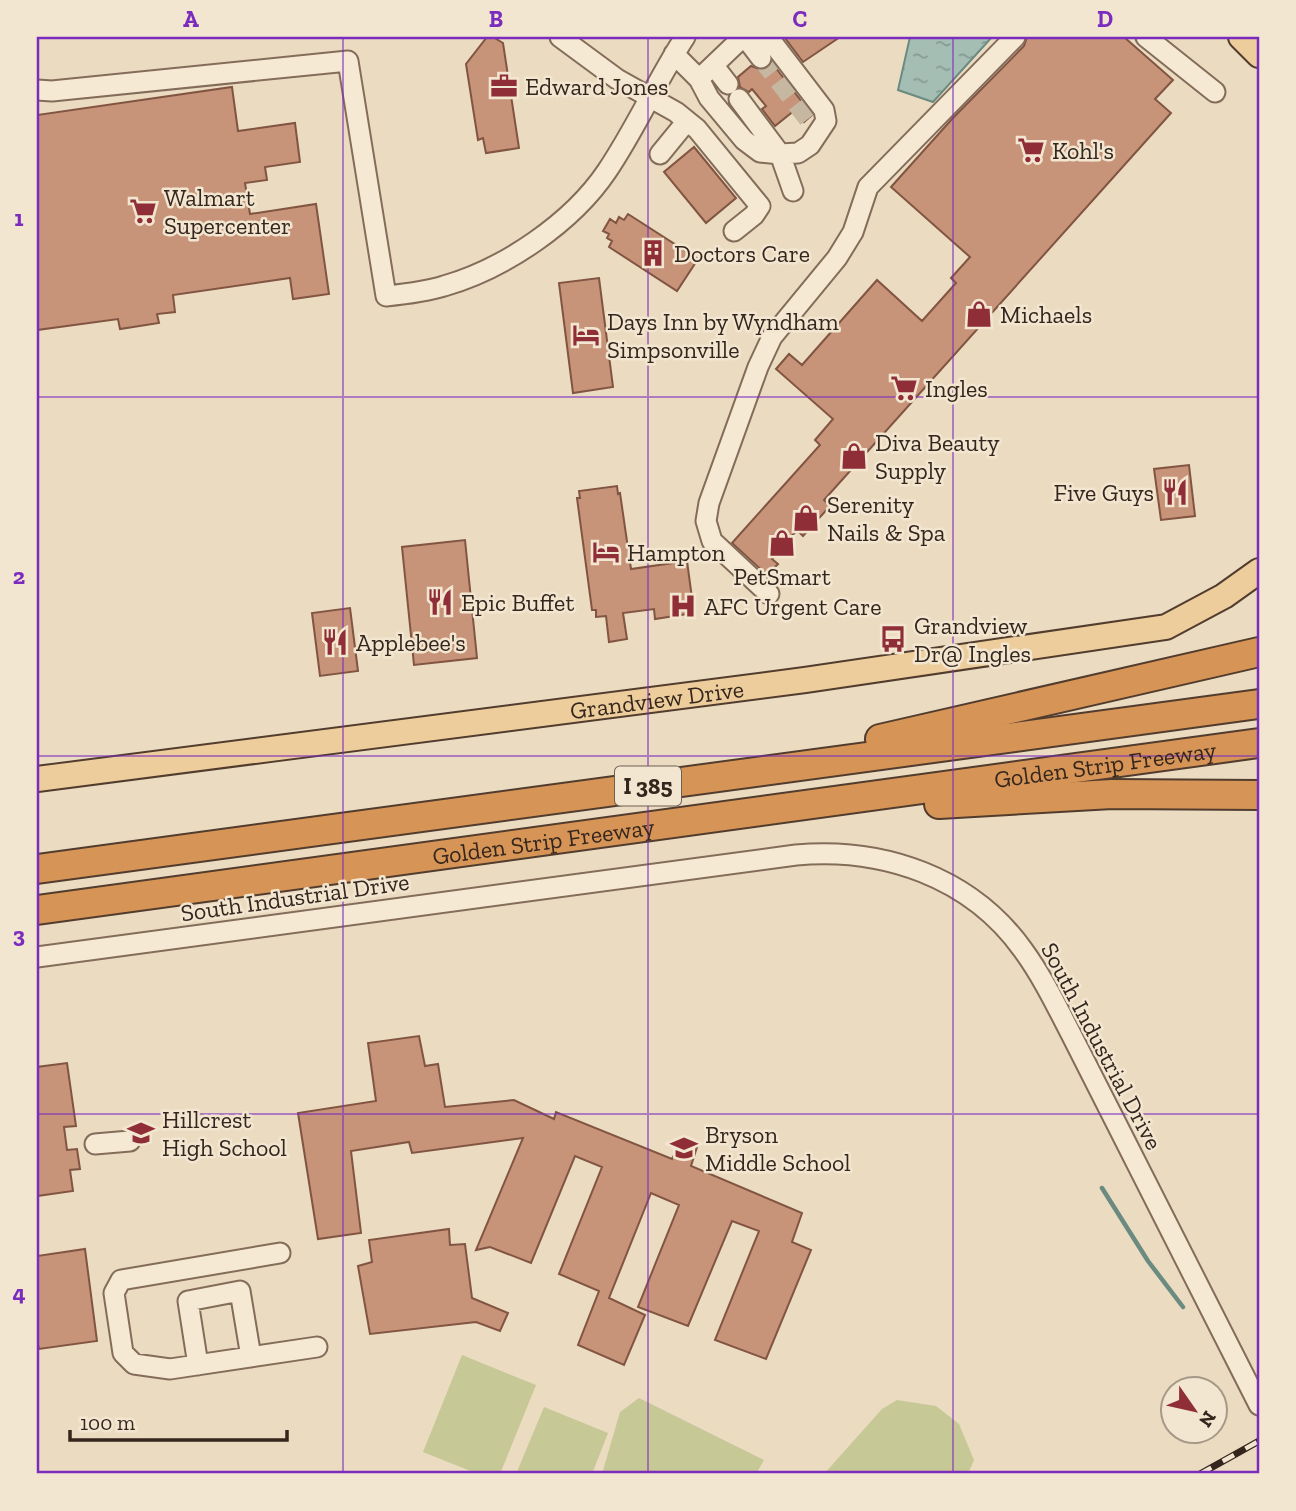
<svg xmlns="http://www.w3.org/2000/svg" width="1296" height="1511" font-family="'Zilla Slab',serif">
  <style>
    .green { fill: #c6c896 }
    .water { fill: url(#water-ripples); stroke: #6b8b81; stroke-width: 2 }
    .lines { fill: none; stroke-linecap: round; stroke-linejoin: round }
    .stream { stroke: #6b8b81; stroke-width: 4.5 }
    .building { fill: #c79379; stroke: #815541; stroke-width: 2 }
    .minor-tunnel { stroke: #c6b7a0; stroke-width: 19; stroke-dasharray: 19 10; stroke-linecap: butt }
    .minor-casing { stroke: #836d5a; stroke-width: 23 }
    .major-casing { stroke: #513c2e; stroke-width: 28 }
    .highway-casing { stroke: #513c2e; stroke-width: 32 }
    .minor { stroke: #f6e9d4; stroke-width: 19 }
    .major { stroke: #edcd9b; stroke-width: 24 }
    .highway { stroke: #d69456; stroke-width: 28 }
    .rail-casing { stroke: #34261d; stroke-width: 7 }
    .rail { stroke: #f3e6d0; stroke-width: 4.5; stroke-dasharray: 13; stroke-linecap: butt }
    .grid { fill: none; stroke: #7b2cbf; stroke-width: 2; stroke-opacity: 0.55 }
    .labels { text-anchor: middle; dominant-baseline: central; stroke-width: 5; stroke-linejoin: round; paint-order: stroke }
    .shield { fill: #f3e6d0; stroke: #6d6053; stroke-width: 2 }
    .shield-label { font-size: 23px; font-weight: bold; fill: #34261d }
    .poi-label { font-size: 24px; fill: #34261d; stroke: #f3e6d0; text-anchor: start }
    .street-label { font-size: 24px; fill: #34261d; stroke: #f3e6d0 }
    .neatline { fill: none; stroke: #7b2cbf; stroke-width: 2.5 }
    .grid-label { font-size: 23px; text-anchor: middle; font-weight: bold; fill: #7b2cbf }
  </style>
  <defs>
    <pattern id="water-ripples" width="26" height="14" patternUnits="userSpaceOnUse" patternTransform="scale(1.75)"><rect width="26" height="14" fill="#a4beb4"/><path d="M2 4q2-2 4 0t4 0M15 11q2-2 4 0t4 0" fill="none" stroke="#869a92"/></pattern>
  </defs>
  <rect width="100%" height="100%" fill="#ebdbc1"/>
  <!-- green -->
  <path class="green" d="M462 1355 536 1385 500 1474H478L423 1452Z
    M639 1398 764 1460 756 1474H602L620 1412Z
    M897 1400 936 1406 959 1424 974 1460 968 1474H824L882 1409Z
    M544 1407 608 1433 592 1474H516Z"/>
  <!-- water -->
  <path class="water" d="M910 37H992L933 102 898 90Z"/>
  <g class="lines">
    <!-- stream -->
    <path class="stream" d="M1102 1188 1148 1261 1183 1307"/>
  </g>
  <!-- building -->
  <path class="building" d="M487 37H493L503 43 519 148 486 153 483 138 478 140 466 64Z
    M786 37H840L803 62 785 38Z
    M1027 37H1124L1173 80 1155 99 1171 113 824 500 830 506 803 536 797 530 772 559 778 564 767 575 732 543 820 445 815 440 833 419 776 369 789 354 802 365 877 280 922 321 956 283 951 278 970 257 891 187 952 119 1024 46Z
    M772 63 812 115 804 122 795 110 775 126 762 109 766 106 752 89 749 92 740 87 738 77 751 66 762 70Z
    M232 87 238 131 295 123 300 162 265 167 267 180 245 183 250 214 316 204 329 294 293 299 290 278 173 295 175 312 157 314 159 323 120 329 118 319 37 330V115Z
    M694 147 736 198 706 223 664 172Z
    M628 214 698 259 677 291 609 247 612 241 607 238 609 234 603 231 610 219 616 223 619 217 624 220Z
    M599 278 613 387 573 393 559 283Z
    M1189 465 1195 516 1161 520 1154 469Z
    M617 486 618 494 620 493 631 569 687 561 694 613 655 619 654 609 623 613 627 639 609 642 606 616 596 617V610H592L577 498H580L579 491Z
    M465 540 477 658 414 665 402 547Z
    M350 608 358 671 320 676 312 613Z
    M419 1036 425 1066 438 1064 445 1107 514 1100 554 1119 556 1112 672 1159 682 1140 697 1147 691 1166 802 1213 792 1242 811 1250 766 1359 715 1340 759 1231 732 1221 688 1326 638 1307 679 1205 651 1193 609 1298 645 1315 624 1365 578 1345 599 1291 559 1274 602 1167 575 1156 531 1263 490 1247 476 1250 523 1138 412 1153 409 1142 351 1151 361 1233 318 1239 298 1113 376 1101 368 1043Z
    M67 1063 76 1126 64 1127 67 1150 77 1149 80 1169 70 1170 73 1191 37 1196V1067Z
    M449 1229 450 1245 465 1244 472 1298 508 1313 500 1331 476 1322 370 1334 358 1266 372 1262 369 1240Z
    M85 1249 97 1341 39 1349 37 1341V1256Z"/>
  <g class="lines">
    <!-- minor-tunnel -->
    <path class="minor-tunnel" d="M761 58 808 119"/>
    <defs>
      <path id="minor" d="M560 37 617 79 676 112 697 129 760 206 754 215 734 231
        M745 37 761 58
        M1146 37 1215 92
        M674 54 699 79 709 98 744 140 760 152 780 154 798 153 810 145 826 121 824 110 772 42 762 37
        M714 66 728 84
        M699 79 743 37
        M37 90 52 91 348 61 386 296C406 294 425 292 444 286 504 269 572 223 607 171 636 128 657 80 685 37
        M739 99 780 154 793 191
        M660 154 687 121
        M769 594 712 541 706 521 709 503 758 367 772 337 837 258 853 232 868 187 1015 37
        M37 957 796 855C883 847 971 877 1023 950 1042 976 1056 1005 1071 1034L1259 1405
        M95 1144 130 1141
        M280 1253 121 1280 114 1293 123 1353 134 1364 170 1369 317 1347
        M198 1365 188 1301 240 1291 251 1357"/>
      <g id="major">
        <path d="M1241 37 1259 55"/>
        <path id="s1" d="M37 779 805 680 1166 627 1224 596 1259 571"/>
      </g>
      <g id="highway">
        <path d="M880 739 1259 652"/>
        <path d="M939 804 1112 794 1259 795"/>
        <path d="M37 869 1259 704"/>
        <path id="s2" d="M37 910 1259 743"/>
      </g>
    </defs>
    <!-- minor casing -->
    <use href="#minor" class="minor-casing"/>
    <!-- major casing -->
    <use href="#major" class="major-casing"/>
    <!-- highway casing -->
    <use href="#highway" class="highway-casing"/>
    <!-- minor -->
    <use href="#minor" class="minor"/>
    <!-- major -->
    <use href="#major" class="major"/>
    <!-- highway -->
    <use href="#highway" class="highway"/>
    <defs>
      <path id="rail" d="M1200 1474 1259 1441"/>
    </defs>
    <!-- rail casing -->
    <use href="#rail" class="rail-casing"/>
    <!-- rail -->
    <use href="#rail" class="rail"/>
  </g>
  <!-- grid -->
  <path class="grid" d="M343 37V1474M648 37V1474M953 37V1474M37 397H1259M37 756H1259M37 1114H1259"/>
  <!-- icons -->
  <defs>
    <symbol id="office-bare" viewBox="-9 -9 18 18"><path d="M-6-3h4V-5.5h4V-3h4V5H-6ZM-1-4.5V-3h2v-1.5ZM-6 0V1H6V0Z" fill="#8f2e36" stroke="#f3e6d0" stroke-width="2.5" paint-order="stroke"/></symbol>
    <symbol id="supermarket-bare" viewBox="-9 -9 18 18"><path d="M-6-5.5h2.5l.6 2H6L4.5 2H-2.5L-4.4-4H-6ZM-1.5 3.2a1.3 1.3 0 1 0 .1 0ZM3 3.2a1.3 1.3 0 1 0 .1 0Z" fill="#8f2e36" stroke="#f3e6d0" stroke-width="2.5" paint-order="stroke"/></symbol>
    <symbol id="building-bare" viewBox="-9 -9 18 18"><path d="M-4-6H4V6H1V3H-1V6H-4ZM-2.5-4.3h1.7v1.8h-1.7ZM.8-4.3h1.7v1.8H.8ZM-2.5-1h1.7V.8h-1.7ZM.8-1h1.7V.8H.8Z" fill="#8f2e36" stroke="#f3e6d0" stroke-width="2.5" paint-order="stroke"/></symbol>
    <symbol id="shop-bare" viewBox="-9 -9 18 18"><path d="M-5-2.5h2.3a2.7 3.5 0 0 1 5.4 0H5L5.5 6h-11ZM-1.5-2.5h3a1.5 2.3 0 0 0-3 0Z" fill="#8f2e36" stroke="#f3e6d0" stroke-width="2.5" paint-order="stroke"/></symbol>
    <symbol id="hotel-bare" viewBox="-9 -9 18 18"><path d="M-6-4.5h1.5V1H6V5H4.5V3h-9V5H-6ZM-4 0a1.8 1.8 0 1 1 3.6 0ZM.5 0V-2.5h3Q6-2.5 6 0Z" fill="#8f2e36" stroke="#f3e6d0" stroke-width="2.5" paint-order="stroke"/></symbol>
    <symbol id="restaurant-bare" viewBox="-9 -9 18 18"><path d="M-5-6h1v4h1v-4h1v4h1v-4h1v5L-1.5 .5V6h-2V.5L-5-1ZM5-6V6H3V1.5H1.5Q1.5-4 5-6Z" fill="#8f2e36" stroke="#f3e6d0" stroke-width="2.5" paint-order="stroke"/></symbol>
    <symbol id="hospital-bare" viewBox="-9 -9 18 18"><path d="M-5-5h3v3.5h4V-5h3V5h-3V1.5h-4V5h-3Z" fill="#8f2e36" stroke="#f3e6d0" stroke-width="2.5" paint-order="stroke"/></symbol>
    <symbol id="bus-bare" viewBox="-9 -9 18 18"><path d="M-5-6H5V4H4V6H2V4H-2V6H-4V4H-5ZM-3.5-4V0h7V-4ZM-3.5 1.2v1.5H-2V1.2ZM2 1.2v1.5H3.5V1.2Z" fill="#8f2e36" stroke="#f3e6d0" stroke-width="2.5" paint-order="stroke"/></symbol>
    <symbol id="school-bare" viewBox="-9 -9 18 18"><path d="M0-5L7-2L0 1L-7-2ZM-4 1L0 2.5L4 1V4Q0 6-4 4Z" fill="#8f2e36" stroke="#f3e6d0" stroke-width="2.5" paint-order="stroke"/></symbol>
  </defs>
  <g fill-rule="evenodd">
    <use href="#office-bare" x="485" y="67" width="38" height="38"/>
    <use href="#supermarket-bare" x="1012" y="131" width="38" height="38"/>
    <use href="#supermarket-bare" x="124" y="192" width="38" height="38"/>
    <use href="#building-bare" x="634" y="234" width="38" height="38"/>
    <use href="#shop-bare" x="960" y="295" width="38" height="38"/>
    <use href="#hotel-bare" x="567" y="316" width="38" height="38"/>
    <use href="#supermarket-bare" x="885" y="369" width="38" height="38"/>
    <use href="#shop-bare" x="835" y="437" width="38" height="38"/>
    <use href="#restaurant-bare" x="1156" y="473" width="38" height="38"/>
    <use href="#shop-bare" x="787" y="499" width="38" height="38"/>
    <use href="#shop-bare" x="763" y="524" width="38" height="38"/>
    <use href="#hotel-bare" x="587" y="533" width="38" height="38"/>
    <use href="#restaurant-bare" x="421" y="583" width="38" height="38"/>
    <use href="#hospital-bare" x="664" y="587" width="38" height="38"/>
    <use href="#bus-bare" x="874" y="620" width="38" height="38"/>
    <use href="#restaurant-bare" x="316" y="623" width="38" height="38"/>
    <use href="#school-bare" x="122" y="1114" width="38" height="38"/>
    <use href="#school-bare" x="665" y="1129" width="38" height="38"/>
  </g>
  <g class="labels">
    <!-- shield labels -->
    <rect class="shield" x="615" y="766.5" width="66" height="39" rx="5"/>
    <g class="shield-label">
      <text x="648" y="786">I 385</text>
    </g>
    <!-- poi labels -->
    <g class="poi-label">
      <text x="525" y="86">Edward Jones</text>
      <text x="1052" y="150">Kohl's</text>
      <text x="164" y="197">Walmart<tspan x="164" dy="28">Supercenter</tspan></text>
      <text x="674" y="253">Doctors Care</text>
      <text x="1000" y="314">Michaels</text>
      <text x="607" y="321">Days Inn by Wyndham<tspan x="607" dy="28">Simpsonville</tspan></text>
      <text x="925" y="388">Ingles</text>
      <text x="875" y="442">Diva Beauty<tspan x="875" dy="28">Supply</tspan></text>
      <text x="1154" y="492" text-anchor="end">Five Guys</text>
      <text x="827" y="504">Serenity<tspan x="827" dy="28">Nails &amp; Spa</tspan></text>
      <text x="627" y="552">Hampton</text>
      <text x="782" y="576" text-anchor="middle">PetSmart</text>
      <text x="461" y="602">Epic Buffet</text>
      <text x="704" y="606">AFC Urgent Care</text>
      <text x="914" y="625">Grandview<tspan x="914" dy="28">Dr@ Ingles</tspan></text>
      <text x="356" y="642">Applebee's</text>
      <text x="162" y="1119">Hillcrest<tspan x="162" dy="28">High School</tspan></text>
      <text x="705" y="1134">Bryson<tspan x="705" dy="28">Middle School</tspan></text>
    </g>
    <!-- street labels -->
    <g class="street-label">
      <text stroke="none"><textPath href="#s1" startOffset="625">Grandview Drive</textPath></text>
      <text stroke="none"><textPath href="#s2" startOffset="1078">Golden Strip Freeway</textPath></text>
      <text stroke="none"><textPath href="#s2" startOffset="511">Golden Strip Freeway</textPath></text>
      <text transform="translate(295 897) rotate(-8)">South Industrial Drive</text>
      <text transform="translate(1102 1046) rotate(62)">South Industrial Drive</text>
    </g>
  </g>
  <!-- border -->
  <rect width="1296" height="1511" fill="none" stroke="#f3e6d0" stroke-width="77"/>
  <!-- north arrow -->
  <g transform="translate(1194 1410) rotate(124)"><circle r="33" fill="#f3e6d0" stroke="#a79988" stroke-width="2"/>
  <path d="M0-5L12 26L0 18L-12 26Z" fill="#8f2e36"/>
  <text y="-10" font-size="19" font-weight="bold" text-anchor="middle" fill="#34261d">N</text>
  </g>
  <!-- scale -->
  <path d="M70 1430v10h217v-10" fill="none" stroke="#34261d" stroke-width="3.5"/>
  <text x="80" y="1430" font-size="21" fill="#34261d" stroke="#f3e6d0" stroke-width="5" paint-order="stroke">100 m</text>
  <rect x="38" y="38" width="1220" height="1434" class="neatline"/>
  <g class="grid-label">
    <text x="191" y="27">A</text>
    <text x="496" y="27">B</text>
    <text x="800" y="27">C</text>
    <text x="1105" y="27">D</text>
    <text x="19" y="226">1</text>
    <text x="19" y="584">2</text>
    <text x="19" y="943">3</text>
    <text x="19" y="1301">4</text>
  </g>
</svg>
